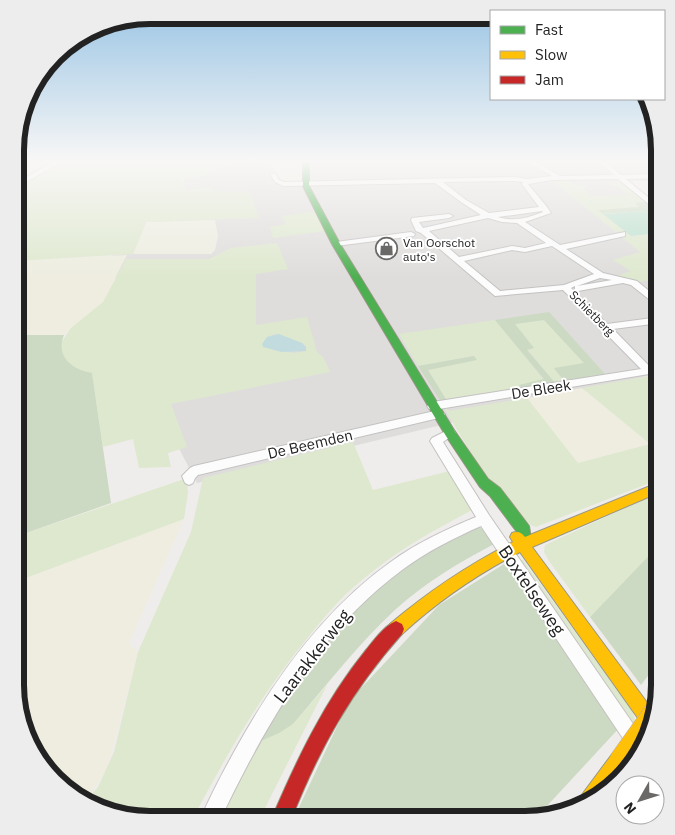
<svg xmlns="http://www.w3.org/2000/svg" width="675" height="835" font-family="'IBM Plex Sans',sans-serif">
  <style>
    .residential { fill: #dedddc }
    .farmland { fill: #eeede0 }
    .grass { fill: #dee8ce; fill-rule: evenodd }
    .forest { fill: #cddac3 }
    .pitch { fill: #bbe0ce }
    .water { fill: #c2dbde }
    .lines { fill: none; stroke-linecap: round; stroke-linejoin: round }
    .street-casing { stroke: #c3c2c1; stroke-width: 2 }
    .fast-casing { stroke: #989784; stroke-width: 2 }
    .slow-casing { stroke: #989784; stroke-width: 2 }
    .jam-casing { stroke: #989784; stroke-width: 2 }
    .street { fill: #fdfcfc; fill-rule: evenodd }
    .fast { fill: #4caf50; fill-rule: evenodd }
    .slow { fill: #ffc107; fill-rule: evenodd }
    .jam { fill: #c62828; fill-rule: evenodd }
    .slow-bridge-casing { stroke: #c1a5b0; stroke-width: 19; stroke-linecap: butt }
    .slow-bridge { stroke: #ffc107; stroke-width: 18 }
    .labels { text-anchor: middle; dominant-baseline: central; stroke-width: 4; stroke-linejoin: round; paint-order: stroke }
    .far-poi-label { font-size: 12px; fill: #222; stroke: #fff; text-anchor: start }
    .far-street-label { font-size: 12px; fill: #222; stroke: #fff }
    .street-label { font-size: 15px; fill: #222; stroke: #fff }
    .near-street-label { font-size: 18px; fill: #222; stroke: #fff }
    .rim { fill: none; stroke: #222; stroke-width: 6 }
  </style>
  <rect width="100%" height="100%" fill="#efedeb"/>
  <!-- residential -->
  <path class="residential" d="M193 161H660V181H623L658 209H599L660 261V373L197 483 125 345 111 244 182 183Z"/>
  <!-- farmland -->
  <path class="farmland" d="M16 161H59L16 185Z
    M269 161H303L302 181 282 182Z
    M215 220 218 236 215 250 211 254H133L146 222Z
    M127 255 103 302 64 335H16V261Z
    M582 388 597 401 650 444 578 463 527 398Z
    M184 519 129 643 138 652 107 769 86 801 75 798 33 753 15 686V582Z"/>
  <!-- grass -->
  <path class="grass" d="M65 161H241L207 172 206 176 182 179 183 186H185L186 190 209 187H212L211 191 250 192 259 218 146 222 133 254 16 261V189Z
    M617 179 645 202 635 203 639 207 599 210 631 236 660 233V253L654 254 660 259V279L637 282 617 276 631 271 613 260 640 252 552 180ZM613 179 617 183 608 182 612 186H618L627 195 590 196 582 187H587L586 185H573L569 180Z
    M315 211 326 231 273 238 270 227 286 224 281 216Z
    M277 243 288 269 256 274V325L307 317 317 352 323 357 330 372 171 404 187 447 168 453 171 467 139 468 133 439 103 447 92 374C76 370 61 362 60 344L71 328 103 302 126 259H209L231 248ZM275 334 302 343 306 347V351L294 353 272 350 267 337Z
    M495 320 544 380 519 385 522 389 447 401 428 370 476 360 474 356 418 366 399 334Z
    M544 320 584 363 555 370 565 382 556 384 527 349 534 348 514 324Z
    M655 375 660 379V479L536 527C508 520 456 429 441 402L449 411 527 398 578 463 650 444 582 388Z
    M353 442 373 490 450 471 474 509C434 530 396 551 362 580 342 596 326 615 310 635 262 692 227 754 192 820H140L86 801 98 787 114 752 138 652 191 532 203 478Z
    M187 478 188 493 184 519 15 582V537Z
    M660 492V544L590 617 549 561 544 552 545 545Z
    M519 559 523 560 632 711 643 743Z
    M327 685 259 820H214L254 744 293 724Z"/>
  <!-- forest -->
  <path class="forest" d="M645 202 660 214V223L644 211 603 214 598 210 639 207 635 203Z
    M549 312 551 314 606 375 565 382 554 368 584 363 544 320 515 324 534 348 527 350 556 384 522 389 519 385 544 379 495 320Z
    M16 335H64C55 356 72 370 92 373L111 503 15 537Z
    M474 356 477 360 428 370 447 401 441 402 418 366Z
    M475 526 488 531 496 543C460 562 426 582 396 609 358 644 327 685 293 724L279 733 254 744C293 678 341 615 402 567 423 551 451 539 475 526Z
    M660 544V660L641 685 590 617Z
    M507 562 621 726 534 820H293L349 701 439 605Z"/>
  <!-- pitch -->
  <path class="pitch" d="M644 211 660 223V233L631 236 603 214Z"/>
  <!-- water -->
  <path class="water" d="M279 334 302 343 306 347V351L282 352 263 347 262 344 267 337Z"/>
  <g class="lines">
    <defs>
      <path id="street" d="M55 161H63L16 188V183Z
        M526 161H534L560 176 614 175 598 161H605L621 175 660 174V178L626 179 660 207V213L618 179 552 180 528 184 547 207 551 213 525 222 560 245 625 232V236L566 249 603 273 637 281 660 300V308L631 285 623 283 578 291 575 290V286L571 288 607 324 660 317V323L613 329 654 371 649 374 433 410 429 409 427 406 433 402 641 369 563 290 495 296 421 233 416 231 411 220 412 218 449 214 453 216 449 218 419 222 423 228 481 215 461 202 435 183 283 186 275 182 270 174 275 173 279 180 284 182 515 177 527 179 552 176ZM515 181 523 182 522 184 539 207 489 213 466 200 443 182ZM542 211 543 212C528 218 513 222 498 217ZM488 218 502 222 517 223 546 243 525 248 512 246 459 257 429 231ZM552 246 594 274 564 285 500 291 464 261 512 250 525 252ZM600 278 612 280 577 286Z
        M411 232 415 234 414 236 336 246 332 244 336 242Z
        M439 410 445 414 443 417 198 475 195 478 193 483 189 485 185 483 182 476 190 468 194 466Z
        M450 429 454 430 456 433 443 442 489 515 638 731 641 737 638 743 632 746 626 743 481 526C454 538 426 552 402 570 317 633 265 726 220 820H200C210 796 222 774 234 752 274 679 324 609 392 561 418 542 447 529 476 517L430 441 432 438Z"/>
      <path id="fast" d="M303 161H309V186L340 244 454 430 488 479 500 488 529 526 532 545 530 549 525 551 520 549 517 532 490 496 480 487 446 436 332 244 303 186Z"/>
      <path id="slow" d="M660 482V492L532 547 654 712 648 729 645 728 520 552C476 575 438 601 402 634L396 637 390 634 388 629 390 624C429 591 468 565 513 542L510 537 512 533C518 531 521 532 525 537Z
        M619 750 625 753 628 759C620 780 601 800 580 806L578 803 581 796 613 753Z"/>
      <path id="jam" d="M396 621 402 624 404 629 402 634C351 691 319 749 291 820H271C297 759 324 702 366 650 374 640 384 626 396 621Z"/>
    </defs>
    <!-- street casing -->
    <use href="#street" class="street-casing"/>
    <!-- fast casing -->
    <use href="#fast" class="fast-casing"/>
    <!-- slow casing -->
    <use href="#slow" class="slow-casing"/>
    <!-- jam casing -->
    <use href="#jam" class="jam-casing"/>
    <!-- street -->
    <use href="#street" class="street"/>
    <!-- fast -->
    <use href="#fast" class="fast"/>
    <!-- slow -->
    <use href="#slow" class="slow"/>
    <!-- jam -->
    <use href="#jam" class="jam"/>
    <defs>
      <path id="slow-bridge" d="M619 759 654 710"/>
    </defs>
    <!-- slow-bridge casing -->
    <use href="#slow-bridge" class="slow-bridge-casing"/>
    <!-- slow-bridge -->
    <use href="#slow-bridge" class="slow-bridge"/>
  </g>
  <!-- sky -->
  <linearGradient id="sky" x2="0" y2="1"><stop stop-color="#99c4e4"/><stop offset="0.58" stop-color="#f8f7f6"/><stop offset="1" stop-color="#f8f7f6" stop-opacity="0"/></linearGradient>
  <rect width="675" height="278" fill="url(#sky)"/>
  <!-- icons -->
  <defs>
    <symbol id="shop-ring" viewBox="-11 -11 22 22"><circle r="9.5" fill="#fff" stroke="#6a6968" stroke-width="1.5"/><path d="M-5-2.5h2.3a2.7 3.5 0 0 1 5.4 0H5L5.5 6h-11ZM-1.5-2.5h3a1.5 2.3 0 0 0-3 0Z" fill="#6a6968"/></symbol>
  </defs>
  <g fill-rule="evenodd">
    <use href="#shop-ring" x="374" y="236" width="25" height="25"/>
  </g>
  <g class="labels">
    <!-- far-poi labels -->
    <g class="far-poi-label">
      <text x="403" y="242">Van Oorschot<tspan x="403" dy="14">auto's</tspan></text>
    </g>
    <!-- far-street labels -->
    <g class="far-street-label">
      <text transform="translate(592 313) rotate(45)">Schietberg</text>
    </g>
    <!-- street labels -->
    <g class="street-label">
      <text transform="translate(541 389) rotate(-9)">De Bleek</text>
      <text transform="translate(310 444) rotate(-13)">De Beemden</text>
    </g>
    <!-- near-street labels -->
    <g class="near-street-label">
      <text transform="translate(532 590) rotate(56)">Boxtelseweg</text>
      <text transform="translate(312 656) rotate(-52)">Laarakkerweg</text>
    </g>
  </g>
  <!-- crop -->
  <path d="M0 0H675V835H0ZM150 24H525A126 126 0 0 1 651 150V685A126 126 0 0 1 525 811H150A126 126 0 0 1 24 685V150A126 126 0 0 1 150 24Z" fill="#ededed" fill-rule="evenodd"/>
  <path class="rim" d="M150 24H525A126 126 0 0 1 651 150V685A126 126 0 0 1 525 811H150A126 126 0 0 1 24 685V150A126 126 0 0 1 150 24Z"/>
  <!-- legend -->
  <rect x="490" y="10" width="175" height="90" fill="#ffffff" stroke="#a7a7a7"/>
  <rect x="500" y="26" width="25" height="8" fill="#4caf50" stroke="#a7a7a7"/>
  <text x="535" y="35" font-size="15" fill="#222222">Fast</text>
  <rect x="500" y="51" width="25" height="8" fill="#ffc107" stroke="#a7a7a7"/>
  <text x="535" y="60" font-size="15" fill="#222222">Slow</text>
  <rect x="500" y="76" width="25" height="8" fill="#c62828" stroke="#a7a7a7"/>
  <text x="535" y="85" font-size="15" fill="#222222">Jam</text>
  <!-- north arrow -->
  <g transform="translate(640 800) rotate(231)"><circle r="24" fill="#ffffff" stroke="#a7a7a7"/>
  <path d="M0-4L9 19L0 12L-9 19Z" fill="#6a6968"/>
  <text y="-8" font-size="14" font-weight="bold" text-anchor="middle" fill="#222222">N</text>
  </g>
</svg>
